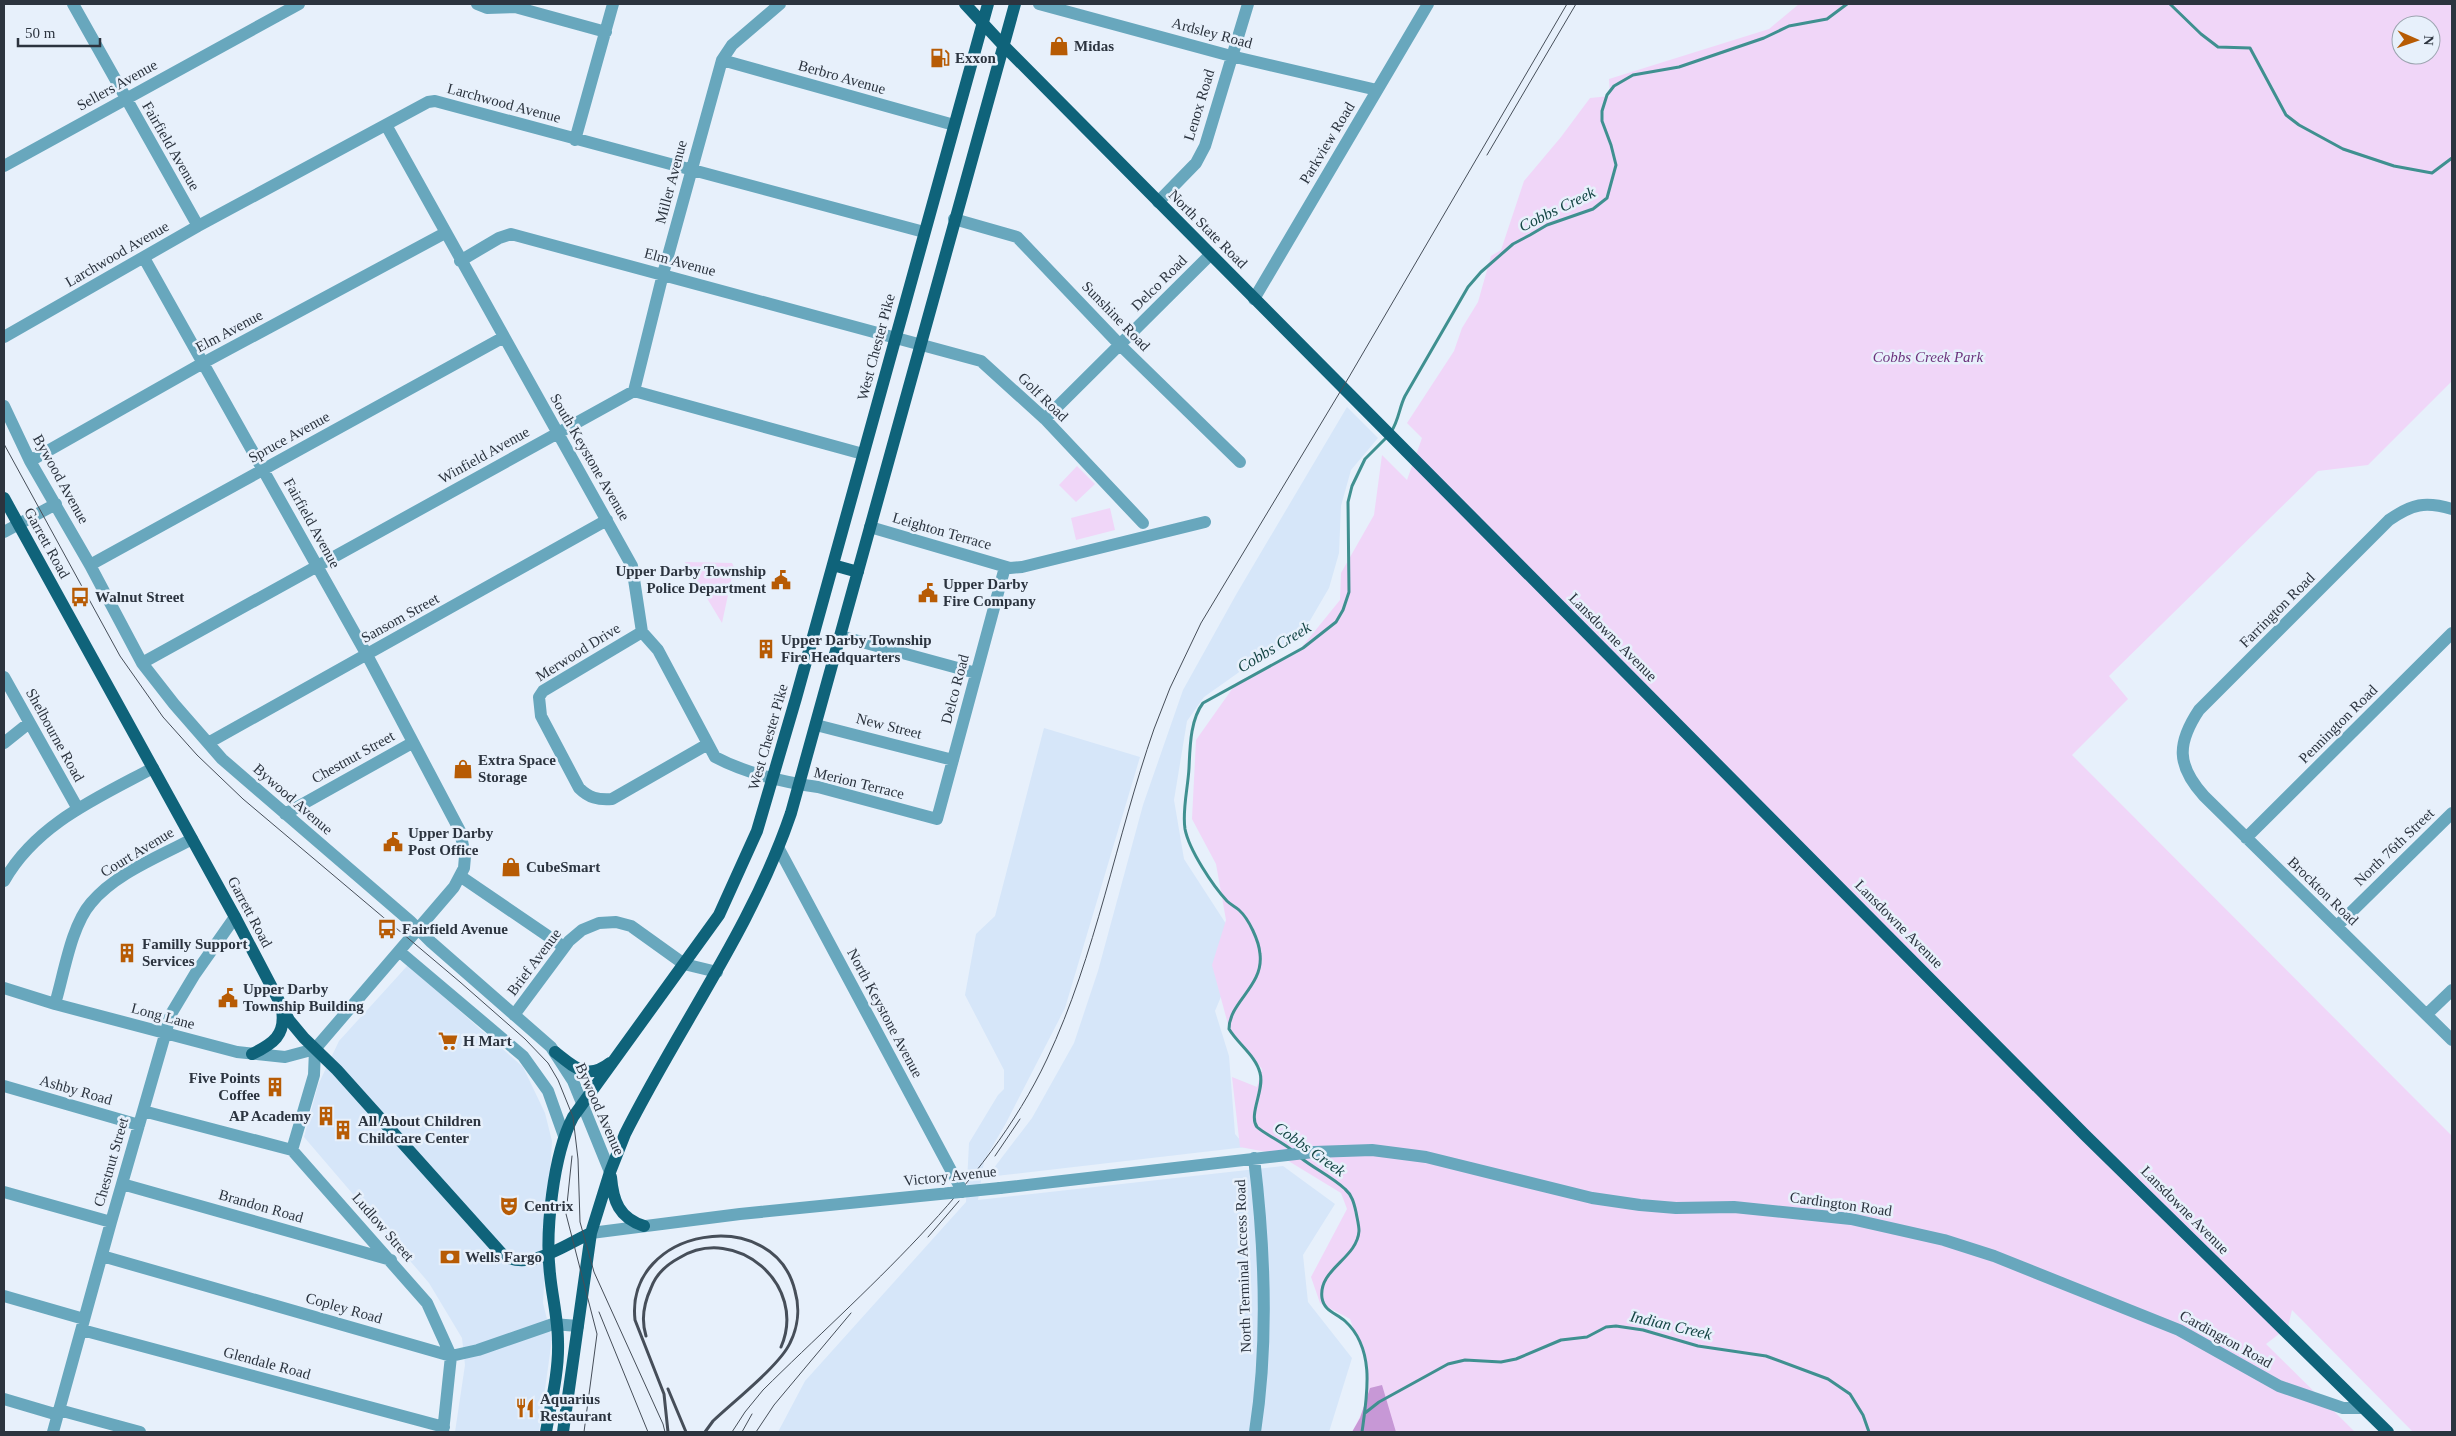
<svg xmlns="http://www.w3.org/2000/svg" width="2456" height="1436" font-family="'Times New Roman',serif">
  <style>
    .built { fill: #d6e6f9 }
    .green { fill: #f0d6f8; fill-rule: evenodd }
    .forest { fill: #c798d6 }
    .lines { fill: none; stroke-linecap: round; stroke-linejoin: round }
    .stream { stroke: #3f9090; stroke-width: 3 }
    .minor { stroke: #68a7bd; stroke-width: 12 }
    .major { stroke: #0f637a; stroke-width: 12 }
    .tram { stroke: #464e59; stroke-width: 1 }
    .rail { stroke: #464e59; stroke-width: 3 }
    .minor-bridge { stroke: #68a7bd; stroke-width: 12 }
    .labels { text-anchor: middle; dominant-baseline: central; stroke-width: 5; stroke-linejoin: round; paint-order: stroke }
    .street-label { font-size: 15px; fill: #2c343f; stroke: #e7f0fb }
    .poi-label { font-size: 15px; font-weight: bold; fill: #2c343f; stroke: #e7f0fb; text-anchor: start }
    .park-label { font-size: 15px; font-style: italic; fill: #6b327c; stroke: #e7f0fb }
    .water-label { font-size: 16px; font-style: italic; fill: #154645; stroke: #e7f0fb }
  </style>
  <rect width="100%" height="100%" fill="#e7f0fb"/>
  <!-- built -->
  <path class="built" d="M1347 407 1378 438 1351 470 1341 506 1339 553 1329 588 1308 624 1288 646 1252 663 1204 697 1187 721 1174 800 1184 859 1230 930 1238 956 1215 1011 1229 1056 1235 1134 1246 1147 987 1177 1032 1118 1074 1043 1098 971 1143 805 1183 690 1237 593Z
    M1044 728 1140 757 1065 1008 1006 1123 984 1161 978 1200 1283 1166 1335 1204 1303 1255 1308 1302 1352 1358 1329 1432H778L805 1381 966 1202 969 1143 998 1095 1004 1089V1070L965 995 976 934 995 916Z
    M408 965 523 1067 545 1113 552 1141 543 1303 552 1339 539 1432H455L465 1365 462 1338 429 1283 304 1137 318 1085 339 1041Z"/>
  <!-- green -->
  <path class="green" d="M1799 4H2452V381L2368 465 2318 471 2109 676 2128 699 2072 755 2452 1136V1432H2413L2292 1310 2288 1327 2266 1344 2355 1432H1352C1380 1383 1367 1368 1350 1319L1320 1303 1311 1277 1347 1209 1341 1193 1277 1154 1240 1147 1232 1077 1257 1087 1262 1069 1229 1028 1212 965 1226 920 1216 864 1192 819 1196 740 1237 682 1297 653 1340 600 1341 573 1374 515 1382 455 1407 480 1422 438 1407 423 1454 351 1462 328 1478 302 1491 256 1501 250 1524 181 1561 137 1590 98 1610 96 1609 79 1769 29ZM2401 25H2431V55H2401Z
    M1077 466 1095 484 1076 502 1059 485Z
    M1110 508 1115 530 1076 540 1071 518Z
    M685 562 732 563 734 567 722 623Z"/>
  <!-- forest -->
  <path class="forest" d="M1382 1385 1396 1432H1352L1360 1418 1370 1388Z"/>
  <g class="lines">
    <!-- stream -->
    <path class="stream" d="M2170 4 2201 34 2218 47 2250 48 2286 115 2299 125 2343 149 2394 166 2432 173 2452 158
      M1391 432C1399 420 1399 408 1405 396L1468 287 1481 272 1513 244 1530 235 1547 225 1593 209 1607 198 1616 165 1611 145 1602 121V111L1607 95 1614 86 1633 75 1679 67 1764 38 1789 26 1827 19 1847 4
      M1293 1151C1284 1143 1263 1133 1257 1127 1248 1115 1265 1089 1260 1073 1256 1056 1238 1044 1229 1029 1229 1002 1264 986 1260 954 1259 941 1249 919 1239 910 1236 907 1231 905 1227 901 1213 886 1189 850 1185 829 1182 810 1188 788 1189 768 1190 748 1190 720 1203 703L1303 648 1336 622 1343 610 1349 592 1348 502 1352 486 1365 459 1387 437
      M1301 1158C1315 1169 1332 1177 1345 1189 1352 1195 1354 1203 1356 1212 1357 1218 1359 1225 1359 1231 1357 1259 1318 1269 1322 1298 1324 1311 1336 1313 1345 1321 1376 1349 1367 1396 1362 1432
      M1365 1413 1379 1402 1448 1364 1465 1360 1501 1362 1516 1359 1561 1340 1587 1337 1606 1327 1616 1326 1643 1330 1698 1346 1766 1356 1828 1379 1850 1394 1863 1415 1869 1432"/>
    <!-- minor -->
    <path class="minor" d="M73 4 198 226
      M477 4 487 8 515 7 606 32
      M1039 4 1231 56 1377 90
      M722 60 954 125
      M386 125 632 566 642 632 658 650 715 757C747 774 783 782 818 787L937 819 1005 567
      M575 140 613 4
      M4 166 299 4
      M1158 202 1196 163 1205 146 1248 4
      M954 219 1017 237 1120 345 1240 462
      M460 261 499 238 511 234 981 361 1045 419 1143 523
      M1254 299 1428 4
      M4 337 198 226 428 102 435 101 924 232
      M634 391 663 274 722 60 732 45 780 4
      M4 406 30 461 90 565 142 663 174 704 222 759 410 921 431 942 551 1047 573 1081 610 1172
      M1045 419 1210 255
      M30 461 203 363 445 233
      M2452 509C2425 501 2412 504 2389 520L2199 710C2177 743 2176 765 2204 796L2452 1040
      M870 527 1010 568 1022 567 1205 522
      M4 532 56 504
      M90 565 504 337
      M642 632 543 691 539 697 541 716 579 788C589 798 598 800 612 799L708 744
      M840 636 976 673
      M142 663 634 391 863 454
      M4 677 78 809
      M816 725 953 760
      M4 743 29 723
      M208 743 607 520
      M285 814 412 743
      M2246 838 2452 633
      M779 849 954 1176
      M460 876 564 947
      M4 881C36 824 97 798 153 768
      M2337 926 2452 813
      M400 952 523 1056 548 1091 564 1136
      M4 988 55 1004 237 1052 285 1057 315 1049 454 887 464 868 465 856 460 831 367 655 144 258
      M55 1004C64 974 71 926 91 903 116 873 159 857 192 839
      M2427 1014 2452 990
      M514 1015 569 941 582 930 599 923 616 922 631 926 684 964 717 972
      M315 1049 314 1075 292 1150 427 1303 451 1356 443 1432
      M4 1086 139 1125
      M143 1111 292 1150
      M1254 1158C1265 1249 1269 1342 1255 1432
      M122 1184 391 1260
      M1000 1188 1314 1152 1372 1150 1426 1157 1592 1198 1640 1205 1676 1208 1734 1207 1851 1219 1944 1240 1994 1256 2179 1330 2279 1386 2343 1408H2363
      M4 1192 111 1222
      M591 1233 740 1214 950 1193
      M102 1256 451 1356 478 1350 553 1324 578 1326
      M4 1296 84 1319
      M82 1330 444 1427
      M4 1399 58 1415
      M59 1410 140 1432
      M53 1432 111 1222 171 1014 195 974 235 917"/>
    <!-- major -->
    <path class="major" d="M965 4 1003 45 2085 1135 2388 1432
      M4 498 235 917 289 1020 304 1038 337 1070 503 1255C529 1272 566 1244 591 1233
      M833 565 858 572
      M555 1052C574 1067 587 1081 610 1063
      M252 1054C273 1044 286 1035 282 1010
      M611 1177C613 1201 619 1218 644 1226
      M546 1432C551 1403 559 1371 558 1342 558 1319 552 1296 550 1274 545 1232 553 1155 573 1117L719 915 757 831 796 698 988 4
      M563 1432 591 1233 610 1172 625 1134C679 1026 752 928 791 813L1015 4"/>
    <!-- tram -->
    <path class="tram" d="M1487 155 1576 4
      M4 444 120 656 163 717 197 755 243 799 460 982 525 1039 548 1063 558 1080 573 1117 578 1159 580 1222 594 1272 663 1424 665 1432
      M572 1156 566 1214 597 1334 584 1432
      M995 1156 1020 1119
      M928 1237 959 1201
      M599 1312 648 1432
      M732 1432 745 1412 763 1390C863 1291 986 1189 1047 1059 1096 955 1116 838 1154 729L1170 688 1201 623 1349 377 1567 4
      M742 1432 752 1414
      M756 1432 774 1405 851 1313"/>
    <!-- rail -->
    <path class="rail" d="M646 1336C641 1320 644 1303 651 1288 656 1274 666 1265 679 1258 736 1223 808 1285 781 1347
      M668 1389 686 1432
      M668 1432 664 1394 635 1320C625 1227 774 1203 795 1291 800 1308 798 1327 790 1343 780 1365 733 1402 713 1421L705 1432"/>
    <!-- minor-bridge -->
    <path class="minor-bridge" d="M954 1176 963 1192
      M950 1193 1000 1188"/>
  </g>
  <!-- icons -->
  <defs>
    <symbol id="shop-bare" viewBox="-9 -9 18 18"><path d="M-5-2.5h2.3a2.7 3.5 0 0 1 5.4 0H5L5.5 6h-11ZM-1.5-2.5h3a1.5 2.3 0 0 0-3 0Z" fill="#b75b04" stroke="#e7f0fb" stroke-width="2.5" paint-order="stroke"/></symbol>
    <symbol id="fuel-bare" viewBox="-9 -9 18 18"><path d="M-5.5-6h7V0h2V4h1.3V-2.5L3-4.5l.8-.8L6-3V5H2.5V1h-1V6h-7ZM-4.2-4.7v3.2H.2V-4.7Z" fill="#b75b04" stroke="#e7f0fb" stroke-width="2.5" paint-order="stroke"/></symbol>
    <symbol id="civic-bare" viewBox="-9 -9 18 18"><path d="M-.6-6.5H3V-4.5H.6V-3L4-1V1h2V6H-6V1h2V-1L-.6-3ZM-1.2 2.5V6h2.4V2.5Z" fill="#b75b04" stroke="#e7f0fb" stroke-width="2.5" paint-order="stroke"/></symbol>
    <symbol id="bus-bare" viewBox="-9 -9 18 18"><path d="M-5-6H5V4H4V6H2V4H-2V6H-4V4H-5ZM-3.5-4V0h7V-4ZM-3.5 1.2v1.5H-2V1.2ZM2 1.2v1.5H3.5V1.2Z" fill="#b75b04" stroke="#e7f0fb" stroke-width="2.5" paint-order="stroke"/></symbol>
    <symbol id="building-bare" viewBox="-9 -9 18 18"><path d="M-4-6H4V6H1V3H-1V6H-4ZM-2.5-4.3h1.7v1.8h-1.7ZM.8-4.3h1.7v1.8H.8ZM-2.5-1h1.7V.8h-1.7ZM.8-1h1.7V.8H.8Z" fill="#b75b04" stroke="#e7f0fb" stroke-width="2.5" paint-order="stroke"/></symbol>
    <symbol id="supermarket-bare" viewBox="-9 -9 18 18"><path d="M-6-5.5h2.5l.6 2H6L4.5 2H-2.5L-4.4-4H-6ZM-1.5 3.2a1.3 1.3 0 1 0 .1 0ZM3 3.2a1.3 1.3 0 1 0 .1 0Z" fill="#b75b04" stroke="#e7f0fb" stroke-width="2.5" paint-order="stroke"/></symbol>
    <symbol id="theatre-bare" viewBox="-9 -9 18 18"><path d="M-5-5.5Q0-4 5-5.5V0Q5 5 0 6Q-5 5-5 0ZM-3.3-2.5H-1v1.5H-3.3ZM1-2.5H3.3v1.5H1ZM-2.8 1Q0 5.5 2.8 1Z" fill="#b75b04" stroke="#e7f0fb" stroke-width="2.5" paint-order="stroke"/></symbol>
    <symbol id="bank-bare" viewBox="-9 -9 18 18"><path d="M-6-4H6V4H-6ZM0-2.3a2.3 2.3 0 1 0 0 4.6a2.3 2.3 0 1 0 0-4.6Z" fill="#b75b04" stroke="#e7f0fb" stroke-width="2.5" paint-order="stroke"/></symbol>
    <symbol id="restaurant-bare" viewBox="-9 -9 18 18"><path d="M-5-6h1v4h1v-4h1v4h1v-4h1v5L-1.5 .5V6h-2V.5L-5-1ZM5-6V6H3V1.5H1.5Q1.5-4 5-6Z" fill="#b75b04" stroke="#e7f0fb" stroke-width="2.5" paint-order="stroke"/></symbol>
  </defs>
  <g fill-rule="evenodd">
    <use href="#shop-bare" x="1045" y="32" width="28" height="28"/>
    <use href="#fuel-bare" x="926" y="44" width="28" height="28"/>
    <use href="#civic-bare" x="767" y="566" width="28" height="28"/>
    <use href="#civic-bare" x="914" y="579" width="28" height="28"/>
    <use href="#bus-bare" x="66" y="583" width="28" height="28"/>
    <use href="#building-bare" x="752" y="635" width="28" height="28"/>
    <use href="#shop-bare" x="449" y="755" width="28" height="28"/>
    <use href="#civic-bare" x="379" y="828" width="28" height="28"/>
    <use href="#shop-bare" x="497" y="853" width="28" height="28"/>
    <use href="#bus-bare" x="373" y="915" width="28" height="28"/>
    <use href="#building-bare" x="113" y="939" width="28" height="28"/>
    <use href="#civic-bare" x="214" y="984" width="28" height="28"/>
    <use href="#supermarket-bare" x="434" y="1027" width="28" height="28"/>
    <use href="#building-bare" x="261" y="1073" width="28" height="28"/>
    <use href="#building-bare" x="312" y="1102" width="28" height="28"/>
    <use href="#building-bare" x="329" y="1116" width="28" height="28"/>
    <use href="#theatre-bare" x="495" y="1192" width="28" height="28"/>
    <use href="#bank-bare" x="436" y="1243" width="28" height="28"/>
    <use href="#restaurant-bare" x="511" y="1394" width="28" height="28"/>
  </g>
  <g class="labels">
    <!-- street labels -->
    <g class="street-label">
      <text transform="translate(1212 33) rotate(15)">Ardsley Road</text>
      <text transform="translate(842 77) rotate(16)">Berbro Avenue</text>
      <text transform="translate(117 85) rotate(-29)">Sellers Avenue</text>
      <text transform="translate(504 103) rotate(15)">Larchwood Avenue</text>
      <text transform="translate(1199 105) rotate(-73)">Lenox Road</text>
      <text transform="translate(1327 143) rotate(-59)">Parkview Road</text>
      <text transform="translate(171 146) rotate(60)">Fairfield Avenue</text>
      <text transform="translate(671 182) rotate(-75)">Miller Avenue</text>
      <text transform="translate(1208 229) rotate(45)">North State Road</text>
      <text transform="translate(117 254) rotate(-30)">Larchwood Avenue</text>
      <text transform="translate(680 262) rotate(15)">Elm Avenue</text>
      <text transform="translate(1159 283) rotate(-45)">Delco Road</text>
      <text transform="translate(1116 316) rotate(46)">Sunshine Road</text>
      <text transform="translate(229 331) rotate(-28)">Elm Avenue</text>
      <text transform="translate(876 347) rotate(-75)">West Chester Pike</text>
      <text transform="translate(1043 397) rotate(44)">Golf Road</text>
      <text transform="translate(289 437) rotate(-29)">Spruce Avenue</text>
      <text transform="translate(484 455) rotate(-29)">Winfield Avenue</text>
      <text transform="translate(590 457) rotate(60)">South Keystone Avenue</text>
      <text transform="translate(61 479) rotate(61)">Bywood Avenue</text>
      <text transform="translate(312 523) rotate(61)">Fairfield Avenue</text>
      <text transform="translate(942 531) rotate(16)">Leighton Terrace</text>
      <text transform="translate(47 543) rotate(61)">Garrett Road</text>
      <text transform="translate(2277 610) rotate(-45)">Farrington Road</text>
      <text transform="translate(400 618) rotate(-29)">Sansom Street</text>
      <text transform="translate(1613 637) rotate(45)">Lansdowne Avenue</text>
      <text transform="translate(578 652) rotate(-32)">Merwood Drive</text>
      <text transform="translate(955 689) rotate(-75)">Delco Road</text>
      <text transform="translate(2338 724) rotate(-45)">Pennington Road</text>
      <text transform="translate(889 726) rotate(14)">New Street</text>
      <text transform="translate(55 735) rotate(61)">Shelbourne Road</text>
      <text transform="translate(768 737) rotate(-74)">West Chester Pike</text>
      <text transform="translate(353 757) rotate(-29)">Chestnut Street</text>
      <text transform="translate(859 783) rotate(14)">Merion Terrace</text>
      <text transform="translate(293 799) rotate(41)">Bywood Avenue</text>
      <text transform="translate(2394 847) rotate(-44)">North 76th Street</text>
      <text transform="translate(137 852) rotate(-31)">Court Avenue</text>
      <text transform="translate(2323 891) rotate(44)">Brockton Road</text>
      <text transform="translate(250 912) rotate(62)">Garrett Road</text>
      <text transform="translate(1899 924) rotate(45)">Lansdowne Avenue</text>
      <text transform="translate(534 962) rotate(-53)">Brief Avenue</text>
      <text transform="translate(885 1013) rotate(62)">North Keystone Avenue</text>
      <text transform="translate(163 1016) rotate(15)">Long Lane</text>
      <text transform="translate(76 1090) rotate(16)">Ashby Road</text>
      <text transform="translate(600 1109) rotate(66)">Bywood Avenue</text>
      <text transform="translate(111 1162) rotate(-74)">Chestnut Street</text>
      <text transform="translate(950 1176) rotate(-6)">Victory Avenue</text>
      <text transform="translate(1841 1204) rotate(8)">Cardington Road</text>
      <text transform="translate(261 1206) rotate(16)">Brandon Road</text>
      <text transform="translate(2185 1210) rotate(45)">Lansdowne Avenue</text>
      <text transform="translate(383 1227) rotate(49)">Ludlow Street</text>
      <text transform="translate(1243 1266) rotate(-92)">North Terminal Access Road</text>
      <text transform="translate(344 1308) rotate(16)">Copley Road</text>
      <text transform="translate(2226 1339) rotate(29)">Cardington Road</text>
      <text transform="translate(267 1363) rotate(15)">Glendale Road</text>
    </g>
    <!-- poi labels -->
    <g class="poi-label">
      <text x="1074" y="46">Midas</text>
      <text x="955" y="58">Exxon</text>
      <text x="766" y="571" text-anchor="end">Upper Darby Township<tspan x="766" dy="17">Police Department</tspan></text>
      <text x="943" y="584">Upper Darby<tspan x="943" dy="17">Fire Company</tspan></text>
      <text x="95" y="597">Walnut Street</text>
      <text x="781" y="640">Upper Darby Township<tspan x="781" dy="17">Fire Headquarters</tspan></text>
      <text x="478" y="760">Extra Space<tspan x="478" dy="17">Storage</tspan></text>
      <text x="408" y="833">Upper Darby<tspan x="408" dy="17">Post Office</tspan></text>
      <text x="526" y="867">CubeSmart</text>
      <text x="402" y="929">Fairfield Avenue</text>
      <text x="142" y="944">Familly Support<tspan x="142" dy="17">Services</tspan></text>
      <text x="243" y="989">Upper Darby<tspan x="243" dy="17">Township Building</tspan></text>
      <text x="463" y="1041">H Mart</text>
      <text x="260" y="1078" text-anchor="end">Five Points<tspan x="260" dy="17">Coffee</tspan></text>
      <text x="311" y="1116" text-anchor="end">AP Academy</text>
      <text x="358" y="1121">All About Children<tspan x="358" dy="17">Childcare Center</tspan></text>
      <text x="524" y="1206">Centrix</text>
      <text x="465" y="1257">Wells Fargo</text>
      <text x="540" y="1399">Aquarius<tspan x="540" dy="17">Restaurant</tspan></text>
    </g>
    <!-- park labels -->
    <g class="park-label">
      <text x="1928" y="357">Cobbs Creek Park</text>
    </g>
    <!-- water labels -->
    <g class="water-label">
      <text transform="translate(1557 209) rotate(-26)">Cobbs Creek</text>
      <text transform="translate(1274 647) rotate(-31)">Cobbs Creek</text>
      <text transform="translate(1310 1149) rotate(35)">Cobbs Creek</text>
      <text transform="translate(1671 1325) rotate(13)">Indian Creek</text>
    </g>
  </g>
  <!-- border -->
  <rect width="2456" height="1436" fill="none" stroke="#2c343f" stroke-width="10"/>
  <!-- north arrow -->
  <g transform="translate(2416 40) rotate(92)"><circle r="24" fill="#e7f0fb" stroke="#9ca5b0"/>
  <path d="M0-4L9 19L0 12L-9 19Z" fill="#b75b04"/>
  <text y="-8" font-size="14" font-weight="bold" text-anchor="middle" fill="#2c343f">N</text>
  </g>
  <!-- scale -->
  <path d="M18 38v8h82v-8" fill="none" stroke="#2c343f" stroke-width="2.5"/>
  <text x="25" y="38" font-size="15" fill="#2c343f" stroke="#e7f0fb" stroke-width="4" paint-order="stroke">50 m</text>
</svg>
